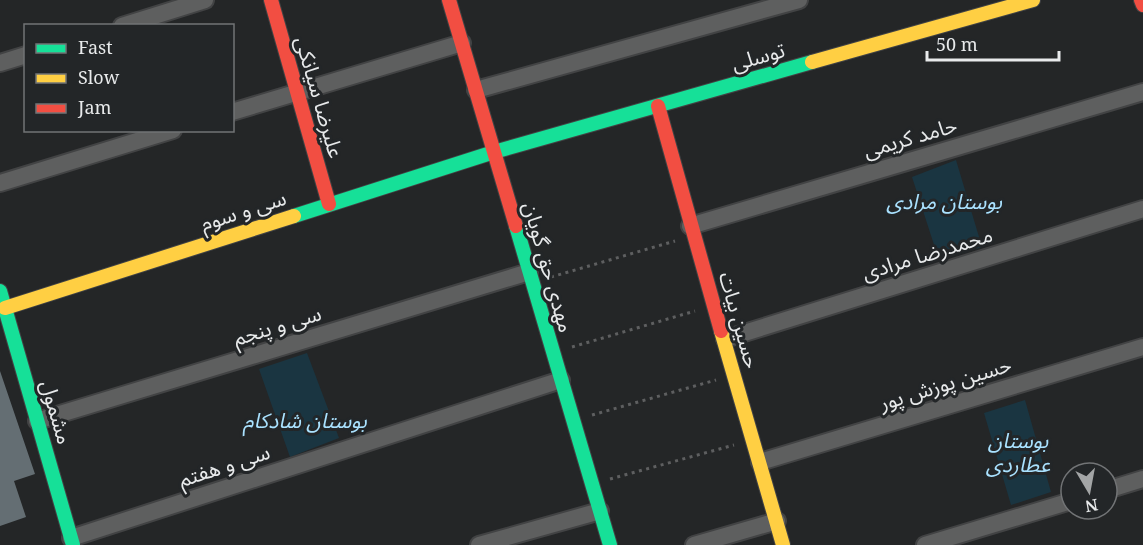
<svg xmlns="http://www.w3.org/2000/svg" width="1143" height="545" font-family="'Noto Serif','Noto Sans Arabic',serif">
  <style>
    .green { fill: #1a3541 }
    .building { fill: #646e73 }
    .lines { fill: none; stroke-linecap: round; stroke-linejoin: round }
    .street-casing { stroke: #424344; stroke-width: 20 }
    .fast-casing { stroke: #424344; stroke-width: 16 }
    .slow-casing { stroke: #424344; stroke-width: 16 }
    .jam-casing { stroke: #424344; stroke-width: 16 }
    .path { stroke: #5e5f60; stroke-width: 3; stroke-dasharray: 3 4.5; stroke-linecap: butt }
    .street { stroke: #5e5f5f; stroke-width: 16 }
    .fast { stroke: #16e098; stroke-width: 14 }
    .slow { stroke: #ffcf43; stroke-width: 14 }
    .jam { stroke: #f24e42; stroke-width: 14 }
    .labels { text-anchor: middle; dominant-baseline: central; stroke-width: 6; stroke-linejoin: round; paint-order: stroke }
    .street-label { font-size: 21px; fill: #e8eaeb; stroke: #232628 }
    .park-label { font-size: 21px; font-style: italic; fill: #aae2ff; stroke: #232628 }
  </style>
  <rect width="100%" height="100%" fill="#242627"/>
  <!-- green -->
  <path class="green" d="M956 160 982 247 939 260 912 177Z
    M307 353 339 438 290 457 259 369Z
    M1025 400 1051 492 1011 505 984 413Z"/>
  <!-- building -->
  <path class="building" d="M0 371 35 474 14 481 26 517 0 526Z"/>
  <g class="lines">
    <defs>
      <path id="street" d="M122 26 205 0
        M0 63 26 55
        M476 90 799 0
        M232 112 462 43
        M0 183 173 130
        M690 226 1143 92
        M725 339 1143 209
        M37 421 529 272
        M760 462 1143 347
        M1107 490 1143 479
        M71 538 561 380
        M479 545 600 511
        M694 545 777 521
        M925 545 1071 501"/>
      <path id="fast" d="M294 216 494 152 812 62
        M516 226 610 545
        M0 291 73 545"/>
      <path id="slow" d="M812 62 1033 0
        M5 308 294 216
        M721 331 783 545"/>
      <path id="jam" d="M271 0 329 204
        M449 0 516 226
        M1141 0 1143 5
        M658 106 721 331"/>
    </defs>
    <!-- street casing -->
    <use href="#street" class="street-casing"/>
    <!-- fast casing -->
    <use href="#fast" class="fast-casing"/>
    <!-- slow casing -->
    <use href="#slow" class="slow-casing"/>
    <!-- jam casing -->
    <use href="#jam" class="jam-casing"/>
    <!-- path -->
    <path class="path" d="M551 277 675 241
      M572 347 695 311
      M592 415 716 380
      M610 479 734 445"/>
    <!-- street -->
    <use href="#street" class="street"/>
    <!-- fast -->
    <use href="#fast" class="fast"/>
    <!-- slow -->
    <use href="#slow" class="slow"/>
    <!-- jam -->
    <use href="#jam" class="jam"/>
  </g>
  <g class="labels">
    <!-- street labels -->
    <g class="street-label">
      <text transform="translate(758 56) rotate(-16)">توسلی</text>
      <text transform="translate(320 97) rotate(74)">علیرضا سیانکی</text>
      <text transform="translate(910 137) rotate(-16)">حامد کریمی</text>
      <text transform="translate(243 210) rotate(-18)">سی و سوم</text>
      <text transform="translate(927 253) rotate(-17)">محمدرضا مرادی</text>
      <text transform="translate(549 267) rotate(74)">مهدی حق گویان</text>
      <text transform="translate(740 320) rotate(74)">حسین بیات</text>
      <text transform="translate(277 325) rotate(-17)">سی و پنجم</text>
      <text transform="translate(945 383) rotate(-17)">حسین پوزش پور</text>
      <text transform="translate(57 412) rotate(74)">مشمول</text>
      <text transform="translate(224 465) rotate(-18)">سی و هفتم</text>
    </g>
    <!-- park labels -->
    <g class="park-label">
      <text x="944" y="201">بوستان مرادی</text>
      <text x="305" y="420">بوستان شادکام</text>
      <text x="1018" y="440">بوستان<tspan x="1018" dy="24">عطاردی</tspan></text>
    </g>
  </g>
  <!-- legend -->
  <rect x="24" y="24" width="210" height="108" fill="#232628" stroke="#727476" stroke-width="1.5"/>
  <rect x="36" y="44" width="30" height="9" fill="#16e098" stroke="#727476" stroke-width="1.5"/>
  <text x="78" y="54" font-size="18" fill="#e8eaeb">Fast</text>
  <rect x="36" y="74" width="30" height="9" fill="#ffcf43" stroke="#727476" stroke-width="1.5"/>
  <text x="78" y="84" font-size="18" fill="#e8eaeb">Slow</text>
  <rect x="36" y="104" width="30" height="9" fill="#f24e42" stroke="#727476" stroke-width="1.5"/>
  <text x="78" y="114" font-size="18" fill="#e8eaeb">Jam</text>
  <!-- north arrow -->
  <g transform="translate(1089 491) rotate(170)"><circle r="28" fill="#232628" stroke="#727476" stroke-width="1.5"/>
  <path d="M0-4.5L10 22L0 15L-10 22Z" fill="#a3a5a6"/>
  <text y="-9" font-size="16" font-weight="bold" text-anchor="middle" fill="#e8eaeb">N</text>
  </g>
  <!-- scale -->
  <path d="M927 51v9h132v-9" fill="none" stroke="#e8eaeb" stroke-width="3"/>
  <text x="936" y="51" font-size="18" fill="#e8eaeb" stroke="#232628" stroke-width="4.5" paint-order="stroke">50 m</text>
</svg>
